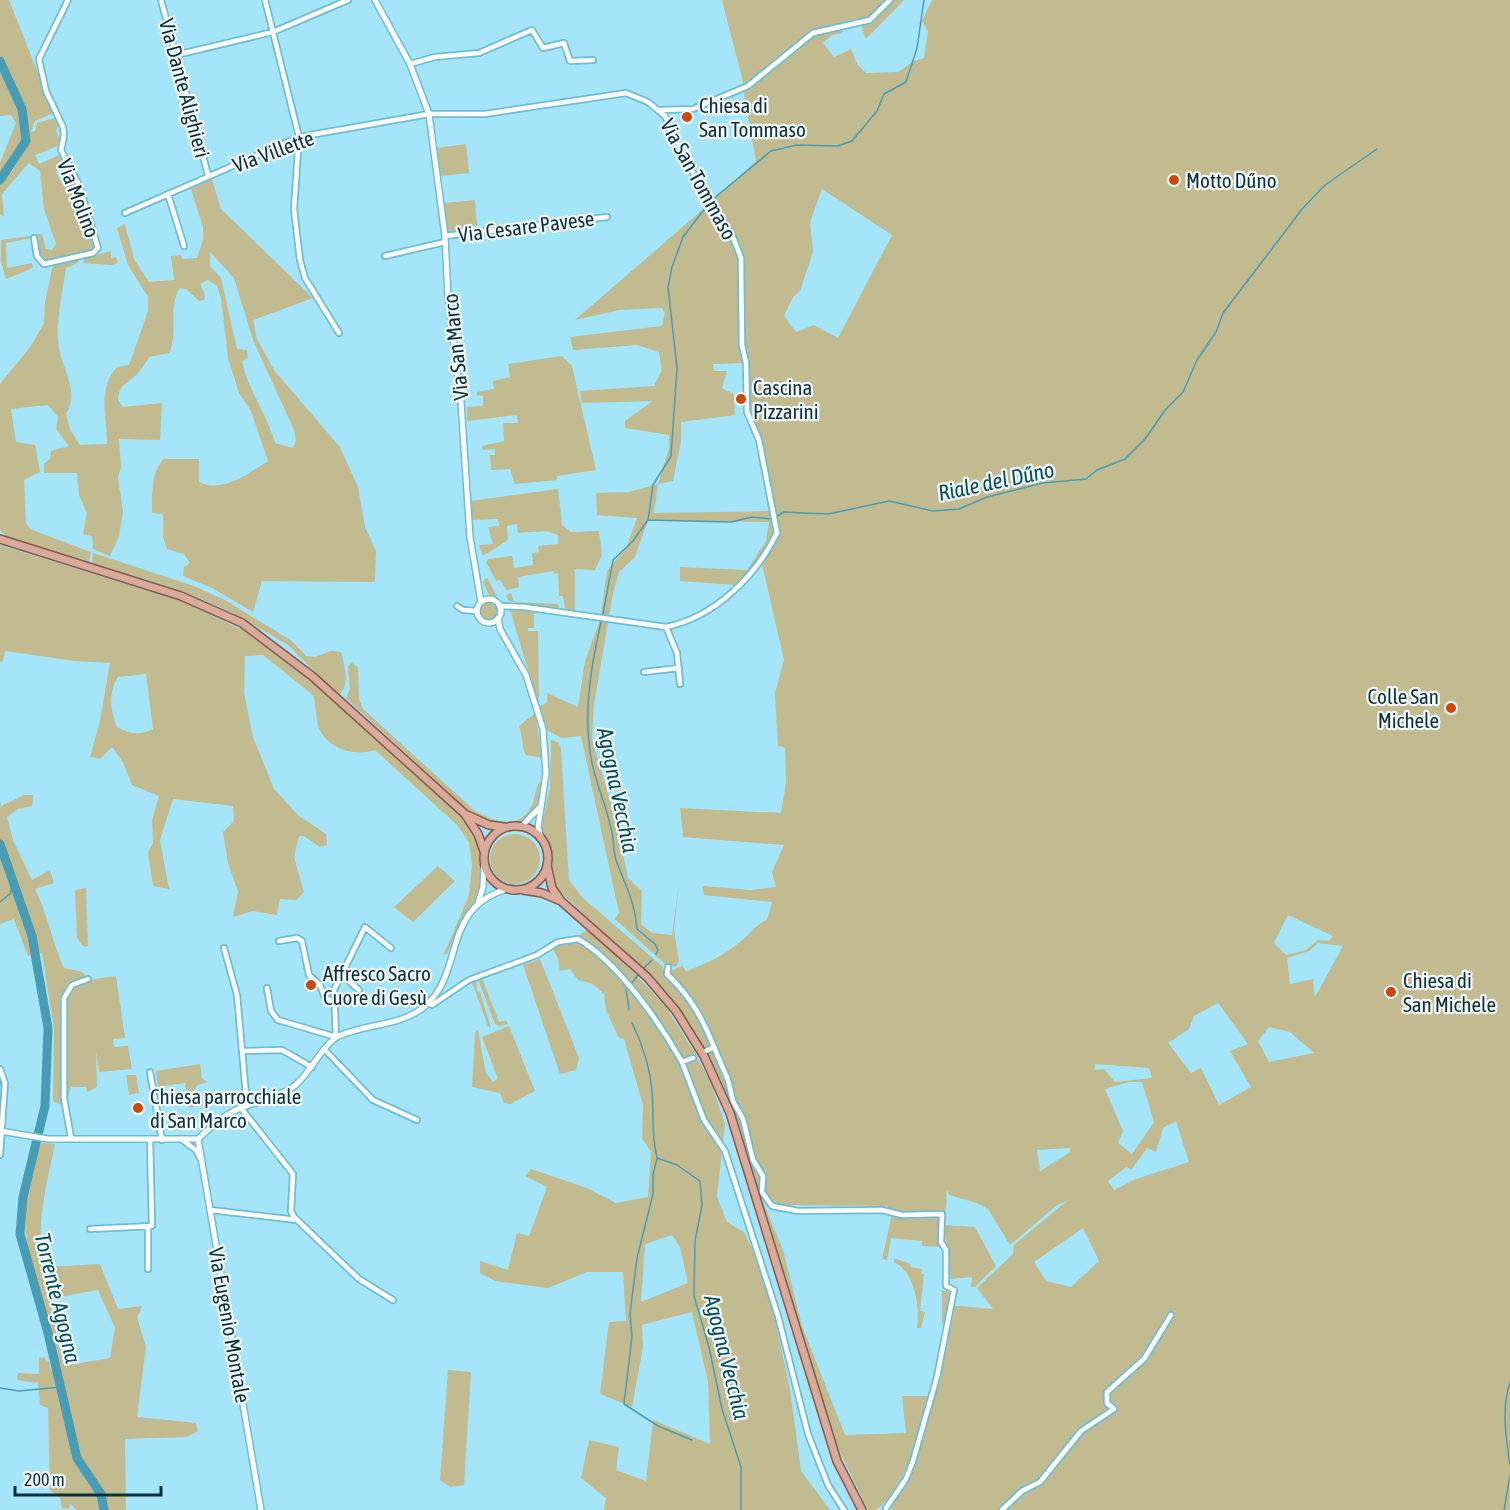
<svg xmlns="http://www.w3.org/2000/svg" width="1510" height="1510" font-family="'Asap Condensed',sans-serif">
  <style>
    .green { fill: #c2bb90; fill-rule: evenodd }
    .lines { fill: none; stroke-linecap: round; stroke-linejoin: round }
    .stream { stroke: #479db6; stroke-width: 1.5 }
    .river { stroke: #479db6; stroke-width: 9 }
    .minor-casing { stroke: #6cbed7; stroke-width: 8 }
    .tertiary-casing { stroke: #6cbed7; stroke-width: 8 }
    .primary-casing { stroke: #825b4c; stroke-width: 10 }
    .minor { stroke: #fff; stroke-width: 4.5 }
    .tertiary { stroke: #fff; stroke-width: 5 }
    .primary { stroke: #daaa9a; stroke-width: 7 }
    .poi-dot { fill: #cd4705; stroke: #f4fbfe; stroke-width: 2 }
    .labels { text-anchor: middle; dominant-baseline: central; stroke-width: 4.5; stroke-linejoin: round; paint-order: stroke }
    .street-label { font-size: 21px; fill: #0c303a; stroke: #f4fbfe }
    .poi-label { font-size: 21px; fill: #0c303a; stroke: #f4fbfe; text-anchor: start }
    .water-label { font-size: 22px; font-style: italic; fill: #014f61; stroke: #f4fbfe }
  </style>
  <rect width="100%" height="100%" fill="#a4e5f9"/>
  <!-- green -->
  <path class="green" d="M0 0H9L54 113 35 121 31 132 35 131 37 123 54 118 58 126 56 131 60 139 58 146 35 155 39 164 59 155 63 164 56 172 61 181 71 182 65 173 66 168C84 184 89 223 95 246L89 252 50 262 40 257 39 243 33 235 42 234 46 249 52 250 56 244 44 209 40 171 29 163 2 194 4 216 0 214V184L14 169 27 141 23 109 0 58Z
    M722 0H904L868 37 865 38 861 24 844 26 842 33 832 35 823 43 834 57 851 49 857 64 866 73 898 72 914 61 924 58 928 32 922 21 932 0H1510V1510H893L890 1507 907 1479 926 1425 953 1317 949 1315 944 1326 942 1322V1290L949 1292 948 1305 993 1309 977 1288 1013 1254 1014 1245 1067 1201 1057 1205 1010 1245 988 1209 977 1203 949 1195 947 1190 945 1225 975 1227 996 1266 975 1287H971L972 1277 951 1279 945 1234 943 1247 922 1246V1241L891 1238 887 1260 882 1259 892 1214 887 1206 778 1205 766 1196V1170L762 1172 755 1161 746 1119 734 1100 730 1078 709 1028 699 1007 670 971 682 966 686 971C706 964 725 955 741 941 751 933 755 925 767 920L772 902 704 895 702 886 751 890 776 887 772 872 784 845 683 837 680 808 781 813 786 783 785 748 778 746 775 693 784 660 762 564 739 588 736 585 680 581V567L747 570 766 541 769 522 648 520 635 557 619 572 613 593 594 704 592 739 616 821 628 878 642 891 641 924 652 933 672 935 679 884 674 930 679 961 676 967 664 963 615 919 619 913 581 736 562 738 548 731C534 691 522 650 510 609L534 612V628H528V631H538L539 706 547 703V693L578 707 585 661 600 620 607 571 626 548 637 518 597 515 596 493 629 492 658 484 669 448V435L625 428V421L653 401 582 403 580 391 654 386 662 370 659 352 637 345 573 350 570 337 662 326 665 313 662 308 619 310 575 320 709 204 715 211 720 209 715 210 710 203 756 161 743 88 770 71 800 43 813 34 844 26 847 22 813 32 799 41 769 70 744 86ZM822 189 892 235 838 338 814 325 796 332 784 316 793 297 800 291 813 252 810 222ZM742 281 743 345 746 363 748 412 760 437 776 511 654 513 658 484 673 481 681 441V422L735 415 734 394 722 388 727 371H714L713 364 744 363 741 345ZM1288 915 1333 936 1329 941 1318 940 1306 950 1286 955 1274 943ZM1318 943 1343 946 1315 997 1313 979 1290 984 1287 958 1309 951ZM1218 1003 1248 1044 1230 1051 1251 1087 1219 1105 1201 1068 1191 1073 1168 1043 1189 1029 1194 1016ZM1269 1027 1290 1032 1314 1053 1269 1062 1258 1041ZM1095 1064 1149 1068 1152 1078 1115 1082 1104 1069 1095 1070ZM1129 1082H1142L1154 1122 1132 1154 1118 1143 1123 1131 1105 1089ZM1176 1121 1189 1162 1136 1179 1114 1190 1108 1181 1126 1167 1132 1169 1147 1148 1156 1152 1163 1128ZM1070 1148V1152L1040 1171 1037 1150ZM1083 1228 1099 1261 1071 1287 1046 1281 1034 1262Z
    M0 63 21 110 26 142 0 179V163L16 123 11 115 0 116Z
    M466 144 469 173 441 176 437 148Z
    M212 179 221 209 313 298 253 320 257 339 274 370 340 447 358 487 365 527 376 551 375 582 262 581 253 612 212 588 183 576 184 567 190 563 184 554 167 549 163 537V514L152 513C152 496 151 471 164 459H199V482C223 494 249 473 268 461L251 411 239 393 228 358 221 298 217 286 208 280 200 284 205 294 204 300 199 301 186 289 180 288C167 307 179 333 169 353L149 357C145 363 140 372 134 377 124 385 119 386 118 400L123 407 162 403 160 440 119 439 121 467 118 478 123 512 119 536 110 556 93 549 92 536 83 534 87 513 79 495 77 473H44V464L50 459 51 451 69 446 56 429 58 417 48 405 11 409 16 442 35 445 40 472 24 480 26 523 30 529 91 552 89 562 8 538 0 530V384L31 346 44 323 45 302 53 265 78 259 79 262 66 268C63 290 56 321 58 342 60 367 81 391 66 414L70 429 80 445 107 444C107 418 97 389 117 367L129 365 148 311V297L128 265 117 228 125 224 134 259 149 282 174 280 171 256 181 255 182 259 197 258 203 240V227L191 189ZM210 252 234 278 253 340 294 430 296 441 293 448 275 443C267 413 248 391 242 361L248 358 247 350 237 349 221 278 210 266Z
    M475 200 477 226 464 227 465 233 448 234 445 203Z
    M30 236 32 238 6 243 7 268 32 263 33 268 6 279 1 261V240Z
    M111 251V258L116 257 118 263 112 265 83 263 84 258Z
    M562 356 572 366 596 470 557 476V480L515 484 510 469 491 470 490 455H495V449L483 450 482 446 504 441 503 423H518L517 415 467 421V407L483 406V396L477 395V392L494 389 493 381 510 377 508 364Z
    M558 489 562 525 571 532 599 531 602 555 595 570 575 569V611L565 609 563 596H559L558 573 554 574 553 571 518 577 519 587 507 590 500 580 496 581 486 562 488 559 512 556 514 568 533 565 532 553 539 552 538 546 558 544V535L546 531 518 533 517 524 507 526 508 540 483 556 479 545 493 544 488 527 499 526 498 519 471 520 470 501Z
    M0 545 184 602 257 637 303 673 406 766 461 817 473 831 480 845 482 879 479 896 460 923 447 954H444L469 895 472 866 469 842 456 824 375 750C356 757 327 749 319 728 315 717 317 706 313 695L263 655 245 656 244 693 253 737 274 789 298 815 326 834 327 845 320 847 304 836H299L294 857 304 892 296 900 280 899 277 915 252 911 233 917 238 891 228 863 223 832 234 821 233 806 173 799 160 840 169 889 153 886 148 852 153 843 152 820 159 796 132 785 123 762 112 747 100 759 90 757 100 721 110 663 75 661 5 651 3 661 0 662ZM146 674 153 729C139 736 131 734 117 727 110 710 108 693 118 677Z
    M93 553 194 586 225 600 292 641 306 656 315 657 331 651 341 652C345 668 350 682 339 696L288 645 231 612 180 590 92 563Z
    M486 578 488 579 499 601 490 597 483 582Z
    M511 593 513 600 516 602 558 604 559 609 509 601 506 595Z
    M480 611a9 9 0 1 1 18 0a9 9 0 1 1-18 0Z
    M352 663 358 667 359 699 363 709 475 811C493 821 518 831 531 807 535 800 535 791 538 784L542 781C538 834 498 835 462 806L346 698 350 689 348 666Z
    M535 713 542 758 526 755C521 745 523 736 519 726Z
    M551 740 559 743 561 749 569 880 583 898 662 966 693 1008 711 1039 712 1045 705 1049 683 1016 652 978 555 887 550 868V853L541 828 550 788Z
    M24 795H33L32 806 18 809 7 817 13 840 32 880 50 870 54 883 35 889C48 915 52 942 64 968L83 972 87 980 116 976 125 1038 113 1039 114 1047 128 1046 132 1069 99 1072 96 1052 97 1087 87 1092 86 1087H71L65 1107 53 1101 54 1029 42 953 28 956 14 919 0 924V849L13 878 0 846V802L1 806Z
    M490 859a25 25 0 1 1 50 0a25 25 0 1 1-50 0Z
    M438 866 455 881 413 922 394 907Z
    M86 888 88 946 84 947 77 938 75 890Z
    M588 930 636 975 665 1006 694 1051 711 1083 725 1124 717 1197 727 1222 744 1232 755 1254 774 1315 790 1389 801 1471 830 1510H604L606 1498 581 1478 589 1440 619 1447 616 1470 646 1481 653 1420 710 1444 708 1382 692 1312 642 1325 643 1347 632 1407 600 1394 609 1322 626 1321 623 1272H587L548 1288 495 1281 480 1273V1261L508 1270 517 1233 529 1236 547 1187 525 1176 531 1169 587 1188 616 1203 648 1197 651 1152 642 1138 643 1105 624 1039 619 1038 606 1010 604 994 593 984 578 980 570 969 560 971 558 958 553 949ZM672 1235 680 1247 688 1283 641 1302 645 1244Z
    M540 959 579 1058 576 1070 560 1074 523 965Z
    M482 978 499 1022 506 1021 508 1024 500 1026 495 1024 478 979Z
    M476 981 477 991 480 992 491 1028 488 1026 472 982Z
    M509 1026 535 1091 510 1104 504 1103 500 1093 472 1087 475 1032 478 1030 486 1073 493 1082 498 1079 482 1037Z
    M714 1050 726 1081 731 1103 742 1122 751 1162 759 1177 761 1197 783 1250 802 1326 845 1435 906 1433 902 1396H927C927 1427 902 1491 876 1510H868L837 1446 743 1151 739 1128 706 1053Z
    M200 1064 202 1079 208 1082 197 1085 192 1095 195 1099 201 1101 203 1105 189 1108 185 1083 158 1087 156 1071Z
    M126 1075H136L139 1093 129 1095Z
    M41 1143 55 1144C47 1185 34 1225 45 1267L100 1264 118 1309 142 1306 137 1318 146 1347 137 1417 196 1423 198 1431 187 1437 125 1439 126 1510H76L71 1504 68 1509 62 1508 60 1498 50 1490 48 1408 40 1405 38 1383 17 1380 18 1373 39 1374V1358L45 1357 46 1362 49 1361 51 1371 60 1368C46 1312 18 1250 27 1192 29 1176 36 1159 41 1143ZM98 1290 115 1328 110 1358 64 1366 49 1297 53 1293 65 1296Z
    M894 1258 910 1264 911 1267 922 1269 921 1274H924L920 1311 925 1312 921 1328H917C920 1307 915 1272 894 1262Z
    M448 1370 471 1372 464 1485 450 1487 440 1480Z"/>
  <g class="lines">
    <!-- stream -->
    <path class="stream" d="M712 200 771 151 797 145 838 146 852 141 877 111 884 94 906 82 917 48 924 0
      M648 520 731 522 752 517 772 519 784 512 828 514 889 501 933 511 959 509 987 497 1043 483 1086 479 1097 470 1125 459 1145 439 1166 409 1183 392 1197 360 1216 332 1223 313 1303 208 1325 185 1377 149
      M603 614 613 560 632 542 648 520 653 485 671 456 677 368 668 287 672 267 683 237 709 203
      M601 622C591 666 583 712 591 758 595 782 606 804 611 828 614 838 613 850 616 860 625 885 635 901 637 929L655 944 658 950 656 954
      M0 902 10 894 13 883
      M643 969 652 960
      M632 983 638 975
      M626 989 629 1010
      M632 1023C643 1045 650 1067 652 1091 654 1114 651 1135 657 1158L677 1165 700 1181 702 1205 695 1241 694 1296 709 1347 722 1409 741 1467V1510
      M0 1077 2 1088
      M657 1159 653 1174V1194L637 1258 630 1314 632 1336 624 1404 658 1426 692 1440
      M1510 1382C1501 1410 1506 1437 1510 1465
      M0 1388 19 1391 62 1387
      M1504 1510 1510 1476"/>
    <!-- river -->
    <path class="river" d="M0 61 22 109 26 141 0 180
      M0 844 32 936 48 1028 45 1106 23 1197 20 1234 48 1333 77 1458 101 1494 104 1510"/>
    <defs>
      <path id="minor" d="M161 0 208 175
        M265 0 299 137 294 209 300 260 305 278 339 333
        M176 55 273 32 348 0
        M410 64 435 57 479 53 532 30 543 48 564 43 570 61 593 60
        M660 110 693 109 748 86 813 33 870 20 890 0
        M168 194 184 246
        M125 213 299 137 429 114H485L626 93 648 102 665 116 698 183 733 237 741 258 742 345 746 363 747 412 759 440 777 533C756 576 715 617 666 627L524 607 499 606
        M445 236 607 217
        M34 238 37 256 44 264 93 253 98 248 79 185 61 150 64 136 63 127 46 91 39 59 68 0
        M385 256 445 242
        M457 606 463 610 477 611
        M666 627 677 653 680 684
        M644 672 679 668
        M279 941 297 938 302 941 309 975 320 985 325 998 334 1001
        M224 948 237 995 247 1106
        M668 967 667 974C690 996 703 1019 714 1047L706 1051
        M340 973 359 990
        M267 988 271 1011 278 1020 336 1037 334 990 365 927 391 948
        M428 1003 432 1005 469 980 537 955 558 942 578 939C618 962 660 1023 682 1062L693 1058
        M714 1047 728 1080 733 1101 743 1119 753 1160 763 1176 762 1192 772 1206 798 1211 882 1210 902 1215 942 1214 941 1242 946 1250V1286L954 1290 937 1377 913 1461 906 1479 886 1508
        M325 1050 373 1100 417 1120
        M242 1051 282 1050 312 1067
        M682 1062 704 1120 725 1151 778 1316 808 1434 828 1485 844 1510
        M0 1069 5 1083 0 1155
        M150 1072 162 1140
        M241 1108 293 1174 291 1211 294 1217 359 1279 393 1300
        M71 1138 64 1098V998L72 985 88 979
        M181 1139 196 1150 200 1158
        M210 1210 297 1220
        M148 1228V1269
        M90 1229 152 1226 150 1139
        M1002 1510 1022 1491 1040 1482 1081 1431 1114 1409 1107 1403V1392L1144 1359 1171 1315"/>
      <path id="tertiary" d="M375 0 410 64 429 114 445 236 448 297 461 402 470 537 481 602
        M477 611a12 12 0 1 1 24 0a12 12 0 1 1-24 0Z
        M498 618 500 629 526 675 543 729 546 773 538 828 542 840
        M521 827 539 808
        M478 903 483 887 484 863
        M0 1131 48 1139H198C209 1129 220 1118 234 1111 252 1102 276 1099 293 1087 310 1075 322 1044 339 1036 367 1023 399 1027 424 1007 466 972 440 909 507 889
        M198 1139 261 1510"/>
      <path id="primary" d="M0 539 181 596 242 623 312 676 465 814 478 834 484 851
        M467 815 489 825 504 827
        M484 858a32 32 0 1 1 64 0a32 32 0 1 1-64 0Z
        M547 865 552 888 561 901 647 977 676 1011 704 1056 730 1113 837 1461 862 1510
        M523 890 542 893 561 901"/>
    </defs>
    <!-- minor casing -->
    <use href="#minor" class="minor-casing"/>
    <!-- tertiary casing -->
    <use href="#tertiary" class="tertiary-casing"/>
    <!-- primary casing -->
    <use href="#primary" class="primary-casing"/>
    <!-- minor -->
    <use href="#minor" class="minor"/>
    <!-- tertiary -->
    <use href="#tertiary" class="tertiary"/>
    <!-- primary -->
    <use href="#primary" class="primary"/>
  </g>
  <!-- markers -->
  <g class="poi-dot">
    <circle cx="687" cy="117" r="6"/>
    <circle cx="1174" cy="180" r="6"/>
    <circle cx="741" cy="399" r="6"/>
    <circle cx="1451" cy="708" r="6"/>
    <circle cx="311" cy="985" r="6"/>
    <circle cx="1391" cy="992" r="6"/>
    <circle cx="138" cy="1108" r="6"/>
  </g>
  <g class="labels">
    <!-- street labels -->
    <g class="street-label">
      <text transform="translate(185 88) rotate(75)">Via Dante Alighieri</text>
      <text transform="translate(273 151) rotate(-20)">Via Villette</text>
      <text transform="translate(699 179) rotate(61)">Via San Tommaso</text>
      <text transform="translate(79 198) rotate(69)">Via Molino</text>
      <text transform="translate(526 226) rotate(-7)">Via Cesare Pavese</text>
      <text transform="translate(455 347) rotate(-96)">Via San Marco</text>
      <text transform="translate(230 1325) rotate(80)">Via Eugenio Montale</text>
    </g>
    <!-- poi labels -->
    <g class="poi-label">
      <text x="699" y="105">Chiesa di<tspan x="699" dy="24">San Tommaso</tspan></text>
      <text x="1186" y="180">Motto Dűno</text>
      <text x="753" y="387">Cascina<tspan x="753" dy="24">Pizzarini</tspan></text>
      <text x="1439" y="696" text-anchor="end">Colle San<tspan x="1439" dy="24">Michele</tspan></text>
      <text x="323" y="973">Affresco Sacro<tspan x="323" dy="24">Cuore di Gesù</tspan></text>
      <text x="1403" y="980">Chiesa di<tspan x="1403" dy="24">San Michele</tspan></text>
      <text x="150" y="1096">Chiesa parrocchiale<tspan x="150" dy="24">di San Marco</tspan></text>
    </g>
    <!-- water labels -->
    <g class="water-label">
      <text transform="translate(996 481) rotate(-12)">Riale del Dűno</text>
      <text transform="translate(618 790) rotate(78)">Agogna Vecchia</text>
      <text transform="translate(58 1298) rotate(76)">Torrente Agogna</text>
      <text transform="translate(727 1357) rotate(76)">Agogna Vecchia</text>
    </g>
  </g>
  <!-- scale -->
  <path d="M15 1486v9h146v-9" fill="none" stroke="#0c303a" stroke-width="3"/>
  <text x="24" y="1486" font-size="18" fill="#0c303a" stroke="#f4fbfe" stroke-width="4.5" paint-order="stroke">200 m</text>
</svg>
